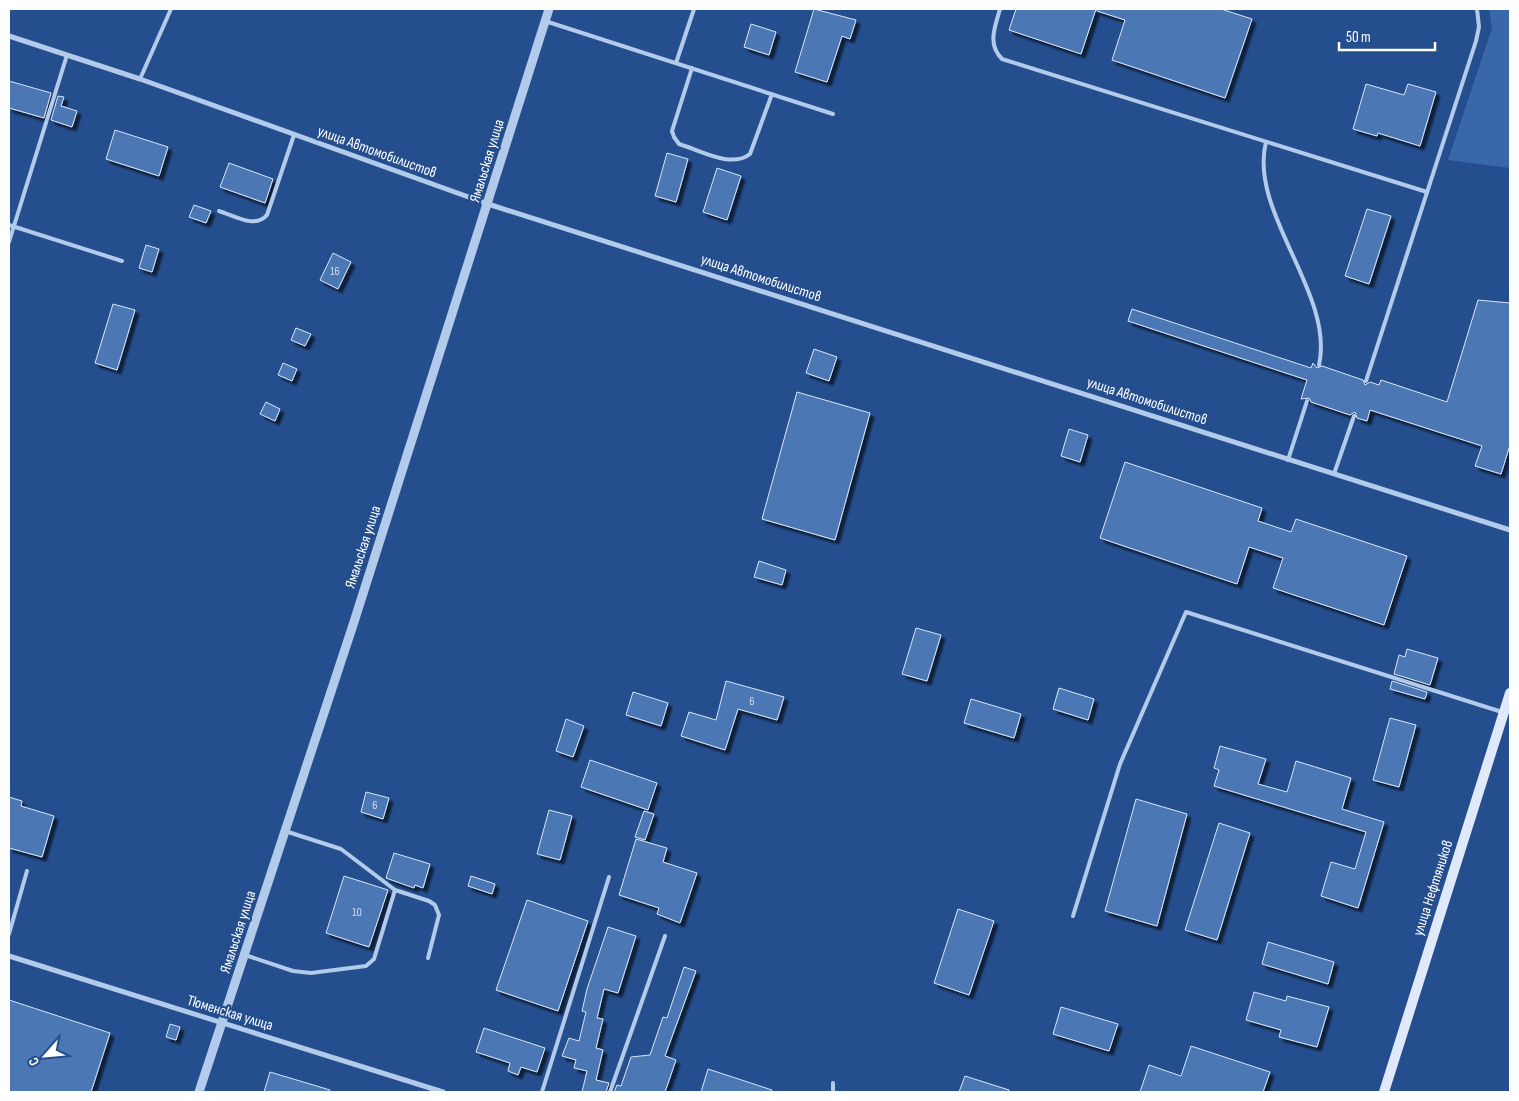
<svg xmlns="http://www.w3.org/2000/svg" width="1519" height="1101" font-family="'Sofia Sans Condensed',sans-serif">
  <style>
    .green { fill: #3868aa }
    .building { fill: #4c77b4; stroke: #d8e6f8; filter: url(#shadow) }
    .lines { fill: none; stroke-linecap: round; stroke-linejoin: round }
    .service { stroke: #b3cbeb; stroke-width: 4 }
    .minor { stroke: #b3cbeb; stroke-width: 5 }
    .tertiary { stroke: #b3cbeb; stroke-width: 9 }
    .secondary { stroke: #dfe9f9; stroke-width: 10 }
    .labels { text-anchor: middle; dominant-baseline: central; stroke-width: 4.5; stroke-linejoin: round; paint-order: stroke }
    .number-label { font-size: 12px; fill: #d2ddec }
    .street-label { font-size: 15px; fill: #fff; stroke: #244e8e }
  </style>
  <defs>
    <filter id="shadow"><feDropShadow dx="4" dy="4" stdDeviation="1" flood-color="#0009"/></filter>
  </defs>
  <rect width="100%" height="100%" fill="#244e8e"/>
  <!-- green -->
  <path class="green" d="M1489 9H1510V168L1448 160 1492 28Z"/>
  <!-- building -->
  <path class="building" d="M814 9 856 20 850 39 842 36 827 82 795 72Z
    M1016 9H1096L1081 54 1009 30Z
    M1097 9H1221L1252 19 1225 98 1112 60 1125 20 1097 11Z
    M751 24 776 32 769 55 744 47Z
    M9 81 51 93 44 118 9 108Z
    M1366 84 1404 95 1408 84 1436 92 1420 146 1378 133 1377 136 1353 129Z
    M58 96 64 97 61 106 77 111 72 127 51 120Z
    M115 130 168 147 159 176 106 159Z
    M667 153 688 159 676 202 655 196Z
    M229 163 273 179 265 203 220 187Z
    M717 168 741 176 727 220 703 212Z
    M194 205 211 211 206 223 189 217Z
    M1367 209 1391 216 1369 284 1345 276Z
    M146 245 159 249 152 272 139 268Z
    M333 253 351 262 338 289 320 280Z
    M1478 300 1510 303V445L1501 474 1475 466 1482 446 1370 410 1367 421 1357 418 1355 412 1350 415 1311 402 1309 398 1301 399 1307 380 1128 321 1132 309 1311 368 1313 363 1317 368 1322 366 1363 380 1365 385 1370 382 1379 385 1381 380 1447 402Z
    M113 304 135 310 117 370 95 363Z
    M296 328 311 334 305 346 291 340Z
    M814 349 837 357 829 381 806 373Z
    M283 363 297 369 292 381 278 375Z
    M797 392 870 413 835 540 762 519Z
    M266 402 280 409 275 421 260 414Z
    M1069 429 1088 435 1080 462 1061 456Z
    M1125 462 1262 508 1258 521 1291 532 1296 519 1407 556 1384 625 1273 588 1283 558 1249 547 1237 584 1100 538Z
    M759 561 786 570 782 585 754 577Z
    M916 628 941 635 927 681 902 674Z
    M1407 649 1438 658 1430 685 1394 674 1399 655 1405 657Z
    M726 681 784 697 777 720 738 709 725 750 681 736 689 712 716 720Z
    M1392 681 1427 692 1425 699 1390 689Z
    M1059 688 1094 699 1088 720 1053 709Z
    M633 692 668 703 661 726 626 715Z
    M971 699 1021 714 1014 738 964 723Z
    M1390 718 1416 725 1399 787 1373 780Z
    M566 719 584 726 573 757 556 751Z
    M1220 746 1266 759 1258 784 1287 792 1296 761 1351 778 1342 809 1384 822 1358 908 1321 896 1331 862 1355 869 1366 832 1214 786 1219 770 1214 768Z
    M590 760 657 783 648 810 581 787Z
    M366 792 389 798 383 819 361 812Z
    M9 797 22 801 21 806 54 816 42 857 9 848Z
    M1136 799 1187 814 1157 926 1105 911Z
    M549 810 572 816 560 860 537 854Z
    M644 811 654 814 645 840 635 837Z
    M1219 823 1250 833 1217 940 1185 930Z
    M636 839 667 848 663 862 697 873 680 923 657 914 659 908 619 895Z
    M394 853 430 864 423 888 415 885 414 888 386 878Z
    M344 876 388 890 369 947 326 933Z
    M471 876 495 884 492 894 468 886Z
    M527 900 588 921 558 1011 496 990Z
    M958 909 994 921 969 995 934 983Z
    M608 927 636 936 618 993 604 989 597 1018 603 1019 596 1048 603 1050 596 1080 609 1083 606 1092H582L587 1071 574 1068 576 1060 562 1056 569 1038 579 1041 586 1012 582 1011 587 989Z
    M1268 942 1334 962 1328 984 1262 964Z
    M684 967 696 971 665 1056 676 1060 665 1092H614L617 1085 621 1086 631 1057 650 1055 663 1017 667 1018Z
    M1254 992 1286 1001 1287 996 1329 1007 1317 1047 1279 1037 1281 1030 1246 1020Z
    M9 1000 110 1033 91 1092H9Z
    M1061 1007 1118 1024 1109 1051 1053 1034Z
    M170 1024 180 1027 176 1040 166 1037Z
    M484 1028 545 1048 537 1072 521 1067 518 1075 508 1071 510 1063 476 1052Z
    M1191 1046 1270 1072 1263 1092H1140L1149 1065 1181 1076Z
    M708 1069 772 1090 771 1092H701Z
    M270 1072 330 1090 329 1092H264Z
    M965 1076 1009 1090V1092H959Z"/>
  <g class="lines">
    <!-- service -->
    <path class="service" d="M1000 9C995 27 987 44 1002 59L1427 192
      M545 21 833 114
      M676 63 694 9
      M692 68 672 131 674 137 679 144C700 150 731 169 750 154L772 94
      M140 79 171 9
      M1266 142C1248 212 1335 294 1319 365
      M219 211C235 216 255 229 267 215L294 135
      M9 225 122 261
      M9 242 67 55
      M1366 381 1476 41 1479 27 1477 9
      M1288 460 1307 401
      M1334 474 1354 416
      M285 831 341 849 395 890 429 901 435 905 439 915 428 958
      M1073 916 1120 764 1186 612 1502 712
      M9 934 27 871
      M245 955 293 971 311 973 366 966 374 959 395 890
      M542 1092 609 877
      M610 1092 665 936
      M833 1092V1083"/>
    <!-- minor -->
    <path class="minor" d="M9 36 140 79 488 204 1510 530
      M9 956 443 1092"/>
    <!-- tertiary -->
    <path class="tertiary" d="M199 1092 353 625 549 9"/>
    <!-- secondary -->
    <path class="secondary" d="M1384 1092 1510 693"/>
  </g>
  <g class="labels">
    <!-- number labels -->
    <g class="number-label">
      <text x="335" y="271">16</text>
      <text x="752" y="701">6</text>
      <text x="375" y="805">6</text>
      <text x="357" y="912">10</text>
    </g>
    <!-- street labels -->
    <g class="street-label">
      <text transform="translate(377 152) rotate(20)">улица Автомобилистов</text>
      <text transform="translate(487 161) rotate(-73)">Ямальская улица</text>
      <text transform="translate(761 278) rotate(18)">улица Автомобилистов</text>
      <text transform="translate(1147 401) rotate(18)">улица Автомобилистов</text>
      <text transform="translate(363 547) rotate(-72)">Ямальская улица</text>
      <text transform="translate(1433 888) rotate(-72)">улица Нефтяников</text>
      <text transform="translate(238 932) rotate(-72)">Ямальская улица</text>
      <text transform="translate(230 1013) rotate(17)">Тюменская улица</text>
    </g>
  </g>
  <!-- border -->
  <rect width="1519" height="1101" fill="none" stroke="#ffffff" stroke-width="20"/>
  <!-- north arrow -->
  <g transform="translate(45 1056) rotate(243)" stroke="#244e8e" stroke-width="4" paint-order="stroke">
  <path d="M0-4L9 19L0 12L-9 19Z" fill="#ffffff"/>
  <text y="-8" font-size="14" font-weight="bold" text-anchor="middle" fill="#ffffff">С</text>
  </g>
  <!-- scale -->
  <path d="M1339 42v8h96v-8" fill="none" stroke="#ffffff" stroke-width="2.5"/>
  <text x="1346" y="42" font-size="15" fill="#ffffff" stroke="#244e8e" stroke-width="4" paint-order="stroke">50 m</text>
</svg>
